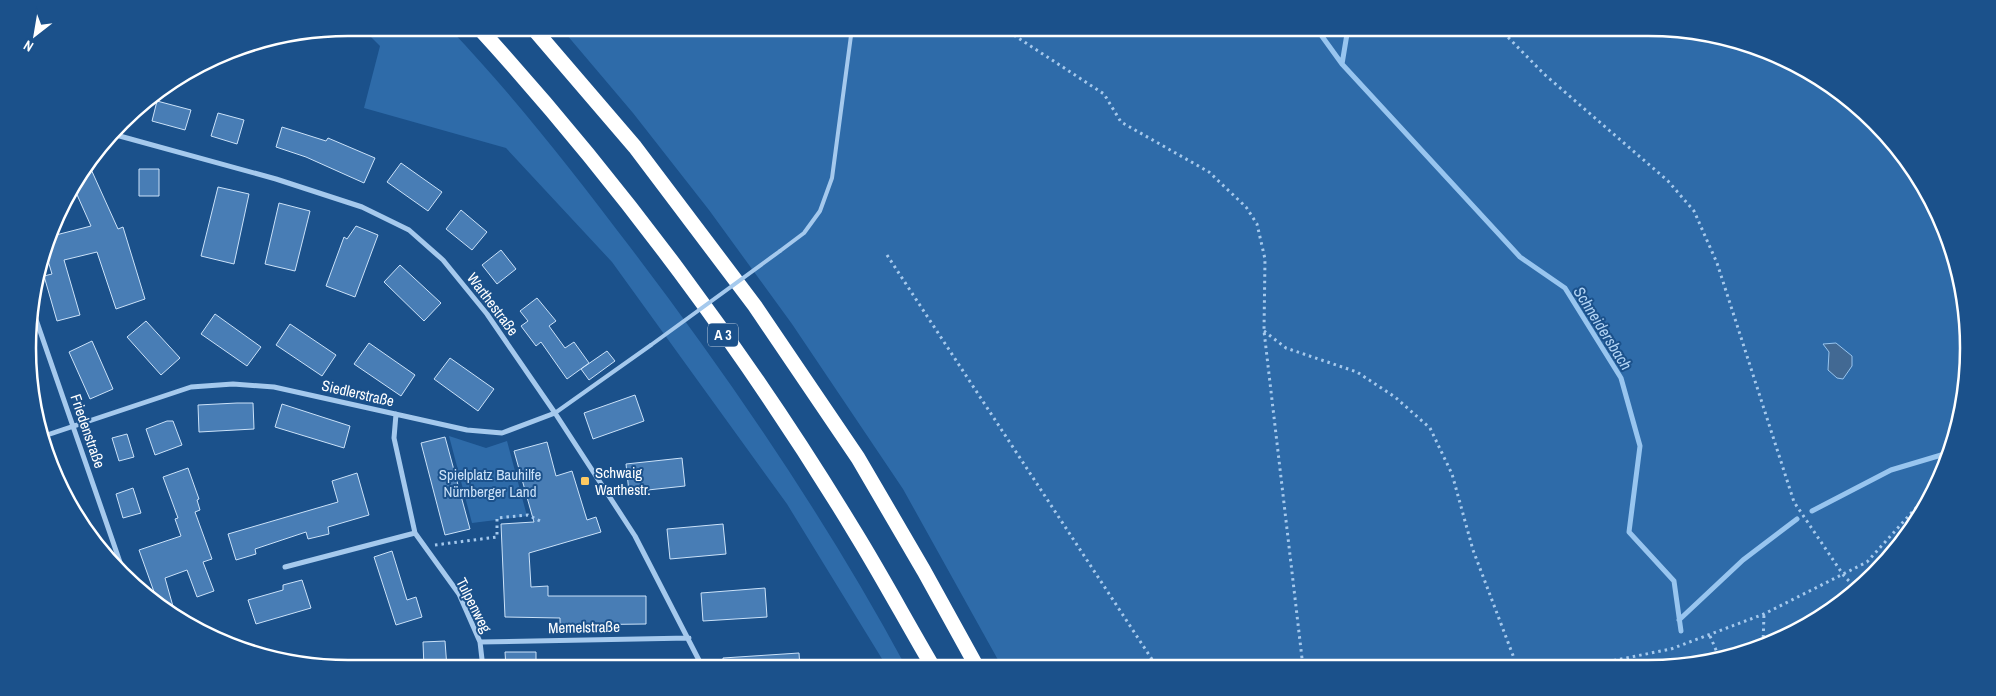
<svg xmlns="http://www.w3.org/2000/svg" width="1996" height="696" font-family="'Archivo Narrow',sans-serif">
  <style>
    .green { fill: #2e6ba9 }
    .water { fill: #426993; stroke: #98c5ef }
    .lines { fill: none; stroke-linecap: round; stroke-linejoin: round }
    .stream { stroke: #98c5ef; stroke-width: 5 }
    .building { fill: #487db5; stroke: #cbe2f9 }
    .path { stroke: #a5c9ed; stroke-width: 3; stroke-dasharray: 2.5 4; stroke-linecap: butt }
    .service { stroke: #a5c9ed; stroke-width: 4 }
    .minor { stroke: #a5c9ed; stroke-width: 5 }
    .motorway { stroke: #fff; stroke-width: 15 }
    .service-bridge { stroke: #a5c9ed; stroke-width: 4 }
    .poi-dot { fill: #feca62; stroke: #1b518b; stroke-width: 2 }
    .labels { text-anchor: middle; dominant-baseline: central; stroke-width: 4; stroke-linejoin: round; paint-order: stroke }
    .shield { fill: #1b518b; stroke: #bbcbdc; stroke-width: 1 }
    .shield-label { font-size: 14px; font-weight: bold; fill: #fff }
    .street-label { font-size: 15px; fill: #fff; stroke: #1b518b }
    .poi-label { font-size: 15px; fill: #fff; stroke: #1b518b; text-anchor: start }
    .park-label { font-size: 15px; fill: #cbe2f9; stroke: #1b518b }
    .water-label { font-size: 16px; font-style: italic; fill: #b1d3f4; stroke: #1b518b }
    .rim { fill: none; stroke: #fff; stroke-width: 2.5 }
  </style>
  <rect width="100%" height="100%" fill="#1b518b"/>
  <!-- green -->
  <path class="green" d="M362 28H449C514 96 573 172 630 247 732 381 826 519 906 667H887L787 504 612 262 506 148 364 108 380 46Z
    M561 28H1648L1731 38 1843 94 1925 188 1966 306 1958 431 1925 508 1860 589 1789 636 1690 666 1002 667 903 489 792 324 709 210 633 113Z
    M449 436 486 448 507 441 527 516 472 523Z"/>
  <!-- water -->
  <path class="water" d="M1836 343 1852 356V366L1843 379 1837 378 1828 370 1829 352 1823 344Z"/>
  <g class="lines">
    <!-- stream -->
    <path class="stream" d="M1316 28 1342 64 1520 257 1565 288 1621 378 1640 446 1629 532 1674 581 1681 631
      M1342 64 1348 28
      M1812 511 1891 470 1948 453
      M1679 620 1743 560 1797 519
      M1685 664 1686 666"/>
  </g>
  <!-- building -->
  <path class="building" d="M157 101 191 110 185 130 152 121Z
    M218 113 244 120 237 144 211 136Z
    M282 127 326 141 328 138 375 158 364 183 306 157 276 147Z
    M401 163 442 192 428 211 387 182Z
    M90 167 118 229 123 227 145 299 116 309 97 252 64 260 80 315 57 321 44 276 52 274 46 254 52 236 91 226 74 188Z
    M139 169H159V196H139Z
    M218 187 249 194 234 264 201 256Z
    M279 203 310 211 295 271 265 264Z
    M461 210 487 232 472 250 446 229Z
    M356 226 378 235 355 297 326 286 344 237 347 239Z
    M501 250 516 269 497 284 482 265Z
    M400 265 441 303 424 321 384 282Z
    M537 298 556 321 549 326 565 348 574 342 589 363 567 379 541 342 536 346 521 326 528 321 520 311Z
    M215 314 261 347 247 366 201 334Z
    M146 321 180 358 161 375 127 337Z
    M290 324 336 355 322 376 276 345Z
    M92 341 113 389 90 399 69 352Z
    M369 343 415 375 401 396 354 364Z
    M607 351 615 361 589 380 581 369Z
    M450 358 494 389 478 411 434 379Z
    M635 395 644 421 593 439 584 413Z
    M237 403H253L254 429 199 432 198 405Z
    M282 404 350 426 344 448 275 427Z
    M167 421H173L182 445 155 455 146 429Z
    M127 434 134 457 119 461 112 438Z
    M445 437 470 529 445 535 421 443Z
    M547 442 556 476 572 471 587 520 596 517 601 532 529 553 531 587 548 586V596H646V624L560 625V618L505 617 501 524 534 522 514 451Z
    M682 458 685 486 629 492 626 464Z
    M188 468 199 499 197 500 200 510 195 512 212 559 203 562 214 591 197 597 187 570 165 578 176 617 170 614 158 603 139 550 181 536 175 519 178 518 163 477Z
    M357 473 369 515 328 527 329 534 308 539 306 532 255 549 256 554 236 560 228 534 338 502 332 481Z
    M133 488 141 513 123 518 116 494Z
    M723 524 726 554 670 559 667 529Z
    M392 551 407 600 416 597 422 617 396 625 374 557Z
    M302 580 311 608 256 624 248 600 283 590V585Z
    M765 588 767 617 703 621 701 593Z
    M445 641 447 668H424L423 642Z
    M505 652H536V666L506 668Z
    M799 653 800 668H723V658Z"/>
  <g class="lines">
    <!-- path -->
    <path class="path" d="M1003 28 1104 94 1121 122 1209 172 1246 207 1257 224 1265 259 1264 331 1303 667
      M1499 28 1544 74 1668 181 1694 211 1717 263 1794 502 1844 576 1858 590
      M887 255 1157 667
      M1264 331 1286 348 1357 372 1395 397 1430 428 1452 474 1473 550 1517 666 1591 665 1671 649 1764 614 1867 562 1933 489
      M435 545 497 537V518L528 515 542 522
      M1710 636 1719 657
      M1763 644 1764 614"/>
    <!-- service -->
    <path class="service" d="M780 251 804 233 820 211 832 178 852 28
      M555 413 651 345"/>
    <!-- minor -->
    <path class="minor" d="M116 135 276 179 362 207 409 230 443 260 487 314 555 413 635 536 703 668
      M31 305 121 565
      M396 414 394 438 415 533 459 594 480 642 483 668
      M41 437 191 387 233 384 274 387 467 430 502 433 555 413
      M285 567 415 533
      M480 642 689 638"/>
    <!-- motorway -->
    <path class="motorway" d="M479 28C618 180 749 357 856 534 883 578 907 623 933 667
      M533 28 635 147 755 306 858 458 924 571 977 667"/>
    <!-- service-bridge -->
    <path class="service-bridge" d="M651 345 780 251"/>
  </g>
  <!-- markers -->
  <rect class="poi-dot" x="580" y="476" width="10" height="10" rx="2.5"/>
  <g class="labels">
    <!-- shield labels -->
    <rect class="shield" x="708" y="323.5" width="30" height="23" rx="4"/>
    <g class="shield-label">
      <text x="723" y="335">A 3</text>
    </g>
    <!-- street labels -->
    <g class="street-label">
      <text transform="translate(493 304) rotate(53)">Warthestraße</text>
      <text transform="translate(358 393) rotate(13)">Siedlerstraße</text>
      <text transform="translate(88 431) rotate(71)">Friedenstraße</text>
      <text transform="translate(474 605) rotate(63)">Tulpenweg</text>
      <text transform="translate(584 627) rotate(-1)">Memelstraße</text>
    </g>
    <!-- poi labels -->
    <g class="poi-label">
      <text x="595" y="472">Schwaig<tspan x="595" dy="17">Warthestr.</tspan></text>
    </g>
    <!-- park labels -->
    <g class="park-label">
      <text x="490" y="474">Spielplatz Bauhilfe<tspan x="490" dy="17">Nürnberger Land</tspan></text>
    </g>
    <!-- water labels -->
    <g class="water-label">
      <text transform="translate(1603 328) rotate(58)">Schneidersbach</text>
    </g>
  </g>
  <!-- crop -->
  <path d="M0 0H1996V696H0ZM348 36H1648A312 312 0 0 1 1960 348V348A312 312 0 0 1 1648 660H348A312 312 0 0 1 36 348V348A312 312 0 0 1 348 36Z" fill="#1b518b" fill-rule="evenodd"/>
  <path class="rim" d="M348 36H1648A312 312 0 0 1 1960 348V348A312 312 0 0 1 1648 660H348A312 312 0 0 1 36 348V348A312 312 0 0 1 348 36Z"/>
  <!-- north arrow -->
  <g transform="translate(35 35) rotate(211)" stroke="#1b518b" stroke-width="4" paint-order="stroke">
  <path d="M0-4L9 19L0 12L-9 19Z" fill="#ffffff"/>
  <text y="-8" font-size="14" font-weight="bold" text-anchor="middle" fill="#ffffff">N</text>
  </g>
</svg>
